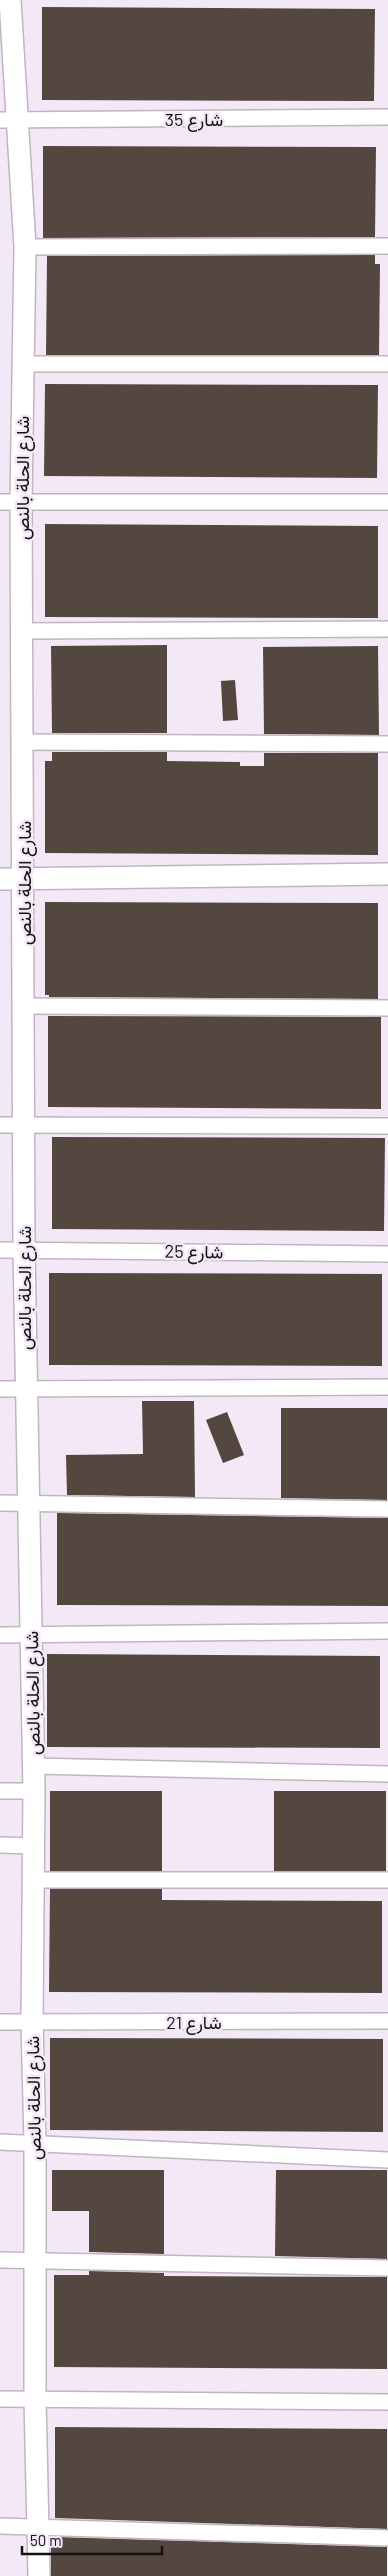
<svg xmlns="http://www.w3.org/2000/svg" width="388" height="2576" font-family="Barlow,Vazirmatn,sans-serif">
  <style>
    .building { fill: #53473f }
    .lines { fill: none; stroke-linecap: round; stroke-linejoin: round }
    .street-casing { stroke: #c0b5c1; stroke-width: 18 }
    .secondary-casing { stroke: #c0b5c1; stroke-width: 24 }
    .street { stroke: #fff; stroke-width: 15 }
    .secondary { stroke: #fff; stroke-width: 21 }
    .labels { text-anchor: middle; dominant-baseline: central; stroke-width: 5; stroke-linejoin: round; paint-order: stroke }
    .street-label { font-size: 18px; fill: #141115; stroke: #f3e8f5 }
  </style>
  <rect width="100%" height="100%" fill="#f3e8f5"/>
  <!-- building -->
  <path class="building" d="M42 7 375 9 374 101 42 100Z
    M43 146 376 147 375 237 43 238Z
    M375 255V264H380L379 355H46L47 256Z
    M45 384 378 385 377 478 44 476Z
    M45 524 378 526V618L45 617Z
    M167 645V733H52L51 646Z
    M378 646 379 735 264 734 263 647Z
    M235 680 238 720 223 721 221 681Z
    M52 752H167V761L240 762V766H264V753H378V855L45 853V761H52Z
    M45 902 378 903V999L49 997V995H45Z
    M48 1016 381 1017V1109L48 1107Z
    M52 1137 385 1138 384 1231 52 1229Z
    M49 1273 382 1274V1366L49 1365Z
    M142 1401H194L195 1497 67 1495 66 1455 143 1454Z
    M281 1408H387V1500L281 1498Z
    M227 1412 244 1455 223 1463 206 1420Z
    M57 1513 388 1518V1606L57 1605Z
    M47 1654 380 1656V1748L47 1747Z
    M50 1791H162V1871H50Z
    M274 1791H386V1871H274Z
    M50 1889H162V1900L382 1901V1993L49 1992Z
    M50 2038 383 2039V2132L50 2130Z
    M52 2170H164V2254L89 2252V2211H52Z
    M276 2170H387V2259L275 2256Z
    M89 2271 164 2273V2276L387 2277V2369L54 2367V2275H89Z
    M55 2427 387 2429V2529L55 2518Z
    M55 2537 387 2547V2576H51V2547H55Z"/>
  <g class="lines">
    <defs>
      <path id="street" d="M0 120 388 117
        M25 247 388 246
        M23 364H388
        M0 502H388
        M23 631 388 629
        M23 742 388 744
        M24 1006 388 1008
        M0 1125 388 1126
        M0 1250 388 1254
        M0 1389 388 1387
        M0 1503 388 1509
        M0 1635 388 1631
        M33 1766 388 1774
        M0 1791H34
        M0 1845 34 1846
        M34 1880H388
        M0 2022 388 2021
        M0 2142 388 2160
        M0 2260 388 2268
        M0 2399 388 2402
        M0 2526 388 2538"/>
      <path id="secondary" d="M10 0 25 247 21 502 24 1249 34 1791 32 2022 35 2142V2399L39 2576
        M0 879 388 874"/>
    </defs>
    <!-- street casing -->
    <use href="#street" class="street-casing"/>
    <!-- secondary casing -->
    <use href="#secondary" class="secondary-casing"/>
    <!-- street -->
    <use href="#street" class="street"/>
    <!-- secondary -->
    <use href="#secondary" class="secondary"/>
  </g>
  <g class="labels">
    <!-- street labels -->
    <g class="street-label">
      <text x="194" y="119">شارع 35</text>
      <text transform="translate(22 478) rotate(-90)">شارع الحلة بالنص</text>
      <text transform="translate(24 883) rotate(-90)">شارع الحلة بالنص</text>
      <text transform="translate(194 1251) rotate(1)">شارع 25</text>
      <text transform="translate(24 1288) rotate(-90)">شارع الحلة بالنص</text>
      <text transform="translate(32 1693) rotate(-91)">شارع الحلة بالنص</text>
      <text x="194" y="2022">شارع 21</text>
      <text transform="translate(33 2098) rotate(-91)">شارع الحلة بالنص</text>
    </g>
  </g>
  <!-- scale -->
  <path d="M22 2546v8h140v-8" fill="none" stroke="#141115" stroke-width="2.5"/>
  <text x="30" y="2546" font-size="15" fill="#141115" stroke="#f3e8f5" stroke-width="4" paint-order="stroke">50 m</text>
</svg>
